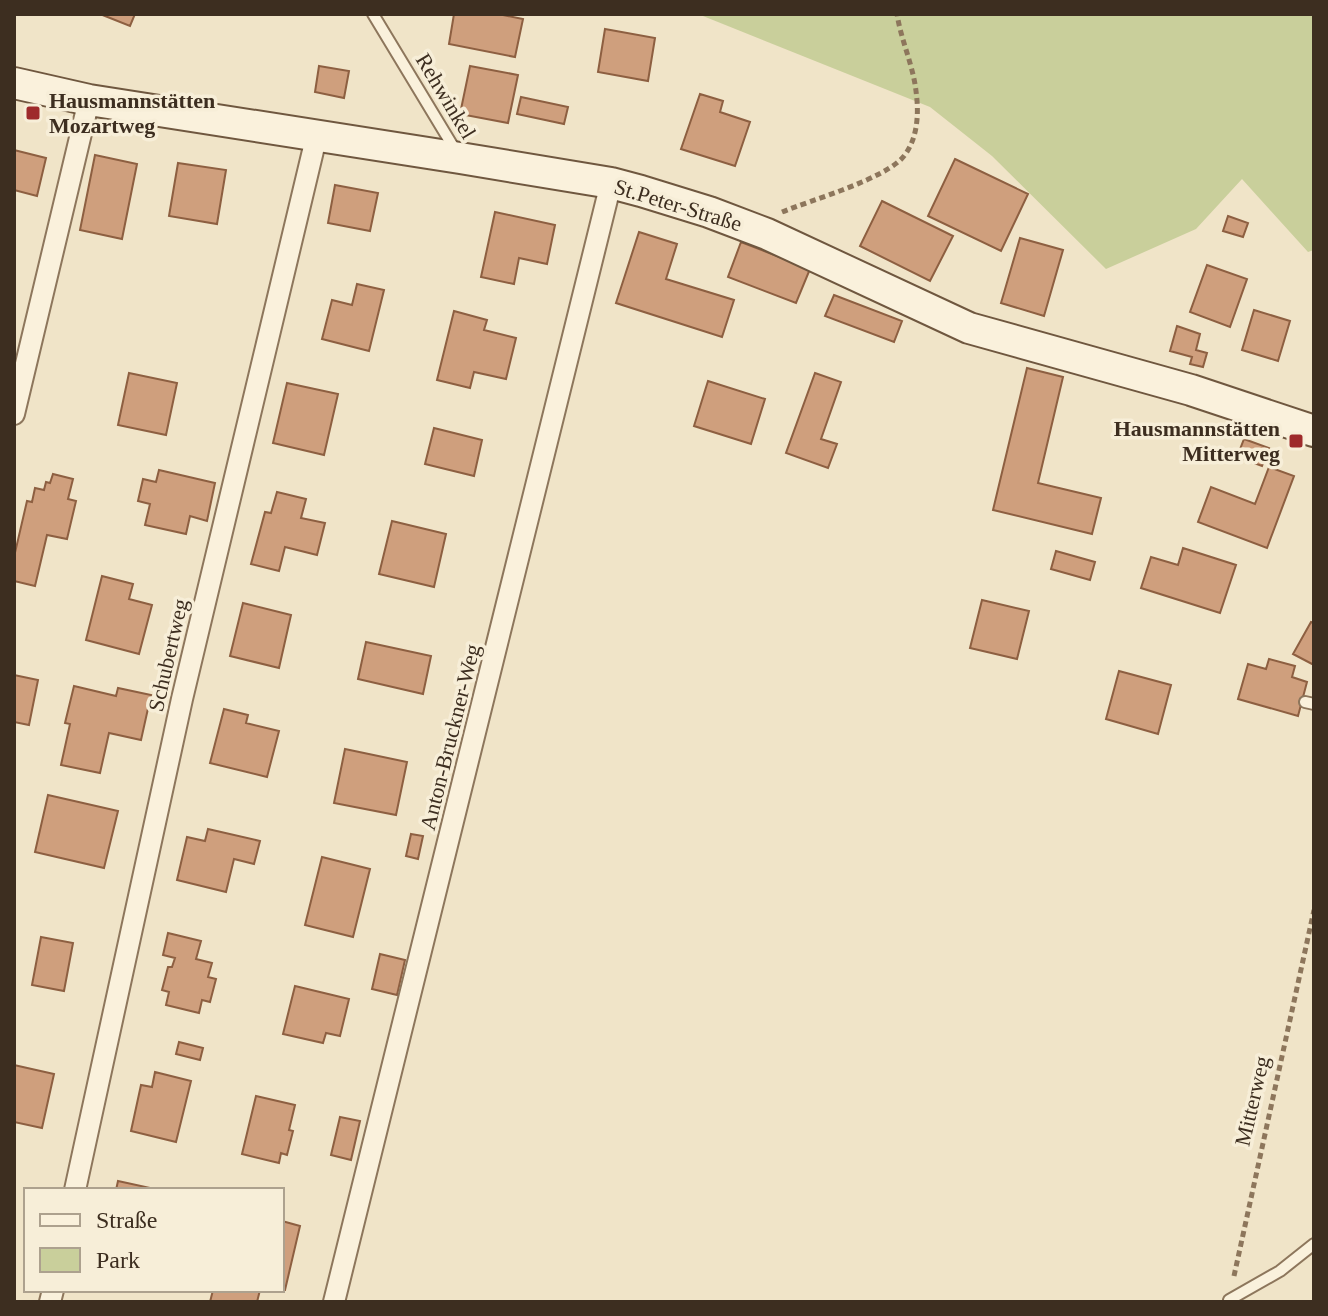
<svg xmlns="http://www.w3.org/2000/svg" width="1328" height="1316" font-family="'Times New Roman',serif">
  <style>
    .green { fill: #c9cf9b }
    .building { fill: #cf9f7d; stroke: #8d5f41; stroke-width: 2 }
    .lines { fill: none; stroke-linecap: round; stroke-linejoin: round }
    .service-casing { stroke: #8d765c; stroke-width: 14 }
    .minor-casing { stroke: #8d765c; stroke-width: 24 }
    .secondary-casing { stroke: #6f573f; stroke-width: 34 }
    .path { stroke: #8d765c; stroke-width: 5; stroke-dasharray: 6 4; stroke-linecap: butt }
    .service { stroke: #faf1dc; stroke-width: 10 }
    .minor { stroke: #faf1dc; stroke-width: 20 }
    .secondary { stroke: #faf1dc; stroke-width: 30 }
    .poi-dot { fill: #9e2a2b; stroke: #f7eed8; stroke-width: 3 }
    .labels { text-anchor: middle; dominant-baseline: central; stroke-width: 7; stroke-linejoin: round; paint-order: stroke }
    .street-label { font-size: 22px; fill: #3d2e20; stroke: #f7eed8 }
    .poi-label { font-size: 22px; font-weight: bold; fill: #3d2e20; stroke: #f7eed8; text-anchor: start }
  </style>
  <rect width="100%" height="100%" fill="#f0e4c8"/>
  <!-- green -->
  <path class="green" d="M698 14H1314V250L1308 252 1242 179 1196 229 1106 269 992 156 930 107Z"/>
  <!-- building -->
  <path class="building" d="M100 14H135L130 26Z
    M454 14H498L523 19 515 57 449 44Z
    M605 29 655 38 648 81 598 72Z
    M319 66 349 71 344 98 315 92Z
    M470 66 518 75 508 123 460 114Z
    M700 94 723 101 720 112 750 122 735 166 681 149Z
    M521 97 568 107 564 124 517 114Z
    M14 150 46 158 37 196 14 190Z
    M95 155 137 164 122 239 80 230Z
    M955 159 1028 194 1001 251 928 216Z
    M178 163 226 170 217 224 169 216Z
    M335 185 378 193 370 231 328 223Z
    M882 201 953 236 930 281 860 246Z
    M495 212 555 225 547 264 519 258 514 284 481 277Z
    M1228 216 1248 223 1243 237 1223 231Z
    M639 232 677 244 666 279 734 300 722 337 616 303Z
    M1020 238 1063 250 1044 316 1001 303Z
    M741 242 810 269 796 303 728 277Z
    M1207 265 1247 279 1230 327 1190 312Z
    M357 284 384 290 369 351 322 339 332 300 352 305Z
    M834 295 902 321 894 342 825 316Z
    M1254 310 1290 321 1278 361 1242 350Z
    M454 311 487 320 484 330 516 338 506 379 474 372 470 388 437 380Z
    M1177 326 1200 334 1196 350 1207 353 1203 367 1190 364 1192 357 1170 351Z
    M1027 368 1063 377 1038 483 1101 498 1092 534 993 510Z
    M129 373 177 383 166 435 118 425Z
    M815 373 841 382 821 439 837 444 828 468 786 453Z
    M708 381 765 399 751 444 694 426Z
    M287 383 338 394 324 455 273 443Z
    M434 428 482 440 474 476 425 464Z
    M1244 439 1269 448 1262 466 1237 457Z
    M1269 467 1294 476 1267 548 1198 522 1211 487 1255 504Z
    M159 470 215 483 207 521 190 516 186 534 145 525 150 504 138 501 143 479 156 482Z
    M53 474 73 479 68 499 76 501 67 539 47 535 35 586 14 581V557L27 501 32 502 35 488 44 490 46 482 50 483Z
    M277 492 306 499 301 518 325 523 317 555 285 547 279 571 251 564 265 512 271 513Z
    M392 521 446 534 434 587 379 574Z
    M1183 548 1236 565 1220 613 1141 588 1151 557 1178 565Z
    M1056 551 1095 562 1090 580 1051 569Z
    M102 576 133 584 129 599 152 605 139 654 86 640Z
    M982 600 1029 611 1017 659 970 648Z
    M243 603 291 615 279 668 230 656Z
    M1311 622 1314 623V665L1293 654Z
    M366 642 431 656 423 694 358 679Z
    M1269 659 1295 666 1292 677 1307 682 1298 716 1238 699 1248 664 1266 669Z
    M1119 671 1171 685 1158 734 1106 719Z
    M14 675 38 680 29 725 14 722Z
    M74 686 116 696 118 688 151 695 141 740 109 733 100 773 61 765 70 724 65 723Z
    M224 709 248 715 246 723 279 731 267 777 210 763Z
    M345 749 407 762 396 815 334 803Z
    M48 795 118 811 104 868 35 852Z
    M208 829 260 841 254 864 234 859 226 892 177 880 187 837 205 841Z
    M411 834 423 836 418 859 406 856Z
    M322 857 370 869 353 937 305 925Z
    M168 933 201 941 196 959 212 963 208 977 216 979 210 1002 202 1000 199 1013 166 1005 169 992 162 990 168 967H172L175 958 163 955Z
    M41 937 73 943 64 991 32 985Z
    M380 954 405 960 397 995 372 989Z
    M295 986 349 999 340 1036 326 1033 323 1043 283 1034Z
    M179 1042 203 1048 200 1060 176 1054Z
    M14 1065 54 1074 42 1128 14 1122Z
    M155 1072 191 1081 176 1142 131 1131 141 1085 152 1087Z
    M256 1096 295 1105 289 1130 293 1131 287 1155 281 1153 279 1163 242 1154Z
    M340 1117 360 1121 351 1160 331 1155Z
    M118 1181 155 1189 154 1190H116Z
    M282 1221 300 1226 285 1290H282Z
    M213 1290H260L257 1302H210Z"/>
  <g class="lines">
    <defs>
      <path id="service" d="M373 14 457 153
        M1305 702 1314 704
        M1229 1300 1280 1271 1314 1244"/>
      <path id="minor" d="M14 414 89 100
        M75 1190 182 699 317 134
        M50 1302 53 1290
        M334 1302 611 183"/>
      <path id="secondary" d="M14 83 89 100 460 158 611 183 641 191 709 212 767 234 969 328 1191 390 1314 431"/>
    </defs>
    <!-- service casing -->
    <use href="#service" class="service-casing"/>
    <!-- minor casing -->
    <use href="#minor" class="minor-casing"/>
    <!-- secondary casing -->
    <use href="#secondary" class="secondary-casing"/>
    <!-- path -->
    <path class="path" d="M782 212C811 200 886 179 904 156 918 138 919 113 916 91 913 65 901 40 897 14
      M1234 1276 1314 910"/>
    <!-- service -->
    <use href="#service" class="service"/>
    <!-- minor -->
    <use href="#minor" class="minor"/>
    <!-- secondary -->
    <use href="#secondary" class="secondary"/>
  </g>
  <!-- markers -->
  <g class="poi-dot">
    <rect x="25" y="105" width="16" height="16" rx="4"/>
    <rect x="1288" y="433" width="16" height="16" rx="4"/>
  </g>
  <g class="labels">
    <!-- street labels -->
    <g class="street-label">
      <text transform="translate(446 96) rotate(59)">Rehwinkel</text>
      <text transform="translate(678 205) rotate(17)">St.Peter-Straße</text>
      <text transform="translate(168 655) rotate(-77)">Schubertweg</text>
      <text transform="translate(450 737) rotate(-76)">Anton-Bruckner-Weg</text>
      <text transform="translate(1252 1101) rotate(-77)">Mitterweg</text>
    </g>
    <!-- poi labels -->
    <g class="poi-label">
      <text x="49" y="100">Hausmannstätten<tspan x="49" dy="25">Mozartweg</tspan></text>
      <text x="1280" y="428" text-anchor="end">Hausmannstätten<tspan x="1280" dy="25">Mitterweg</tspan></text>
    </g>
  </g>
  <!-- border -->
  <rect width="1328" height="1316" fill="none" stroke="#3d2e20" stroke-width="32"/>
  <!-- legend -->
  <rect x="24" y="1188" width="260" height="104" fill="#f7eed8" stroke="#ada18e" stroke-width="2"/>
  <rect x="40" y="1214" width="40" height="12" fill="#faf1dc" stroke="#ada18e" stroke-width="2"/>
  <text x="96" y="1228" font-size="24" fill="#3d2e20">Straße</text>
  <rect x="40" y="1248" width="40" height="24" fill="#c9cf9b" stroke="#ada18e" stroke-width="2"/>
  <text x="96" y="1268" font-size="24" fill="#3d2e20">Park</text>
</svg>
